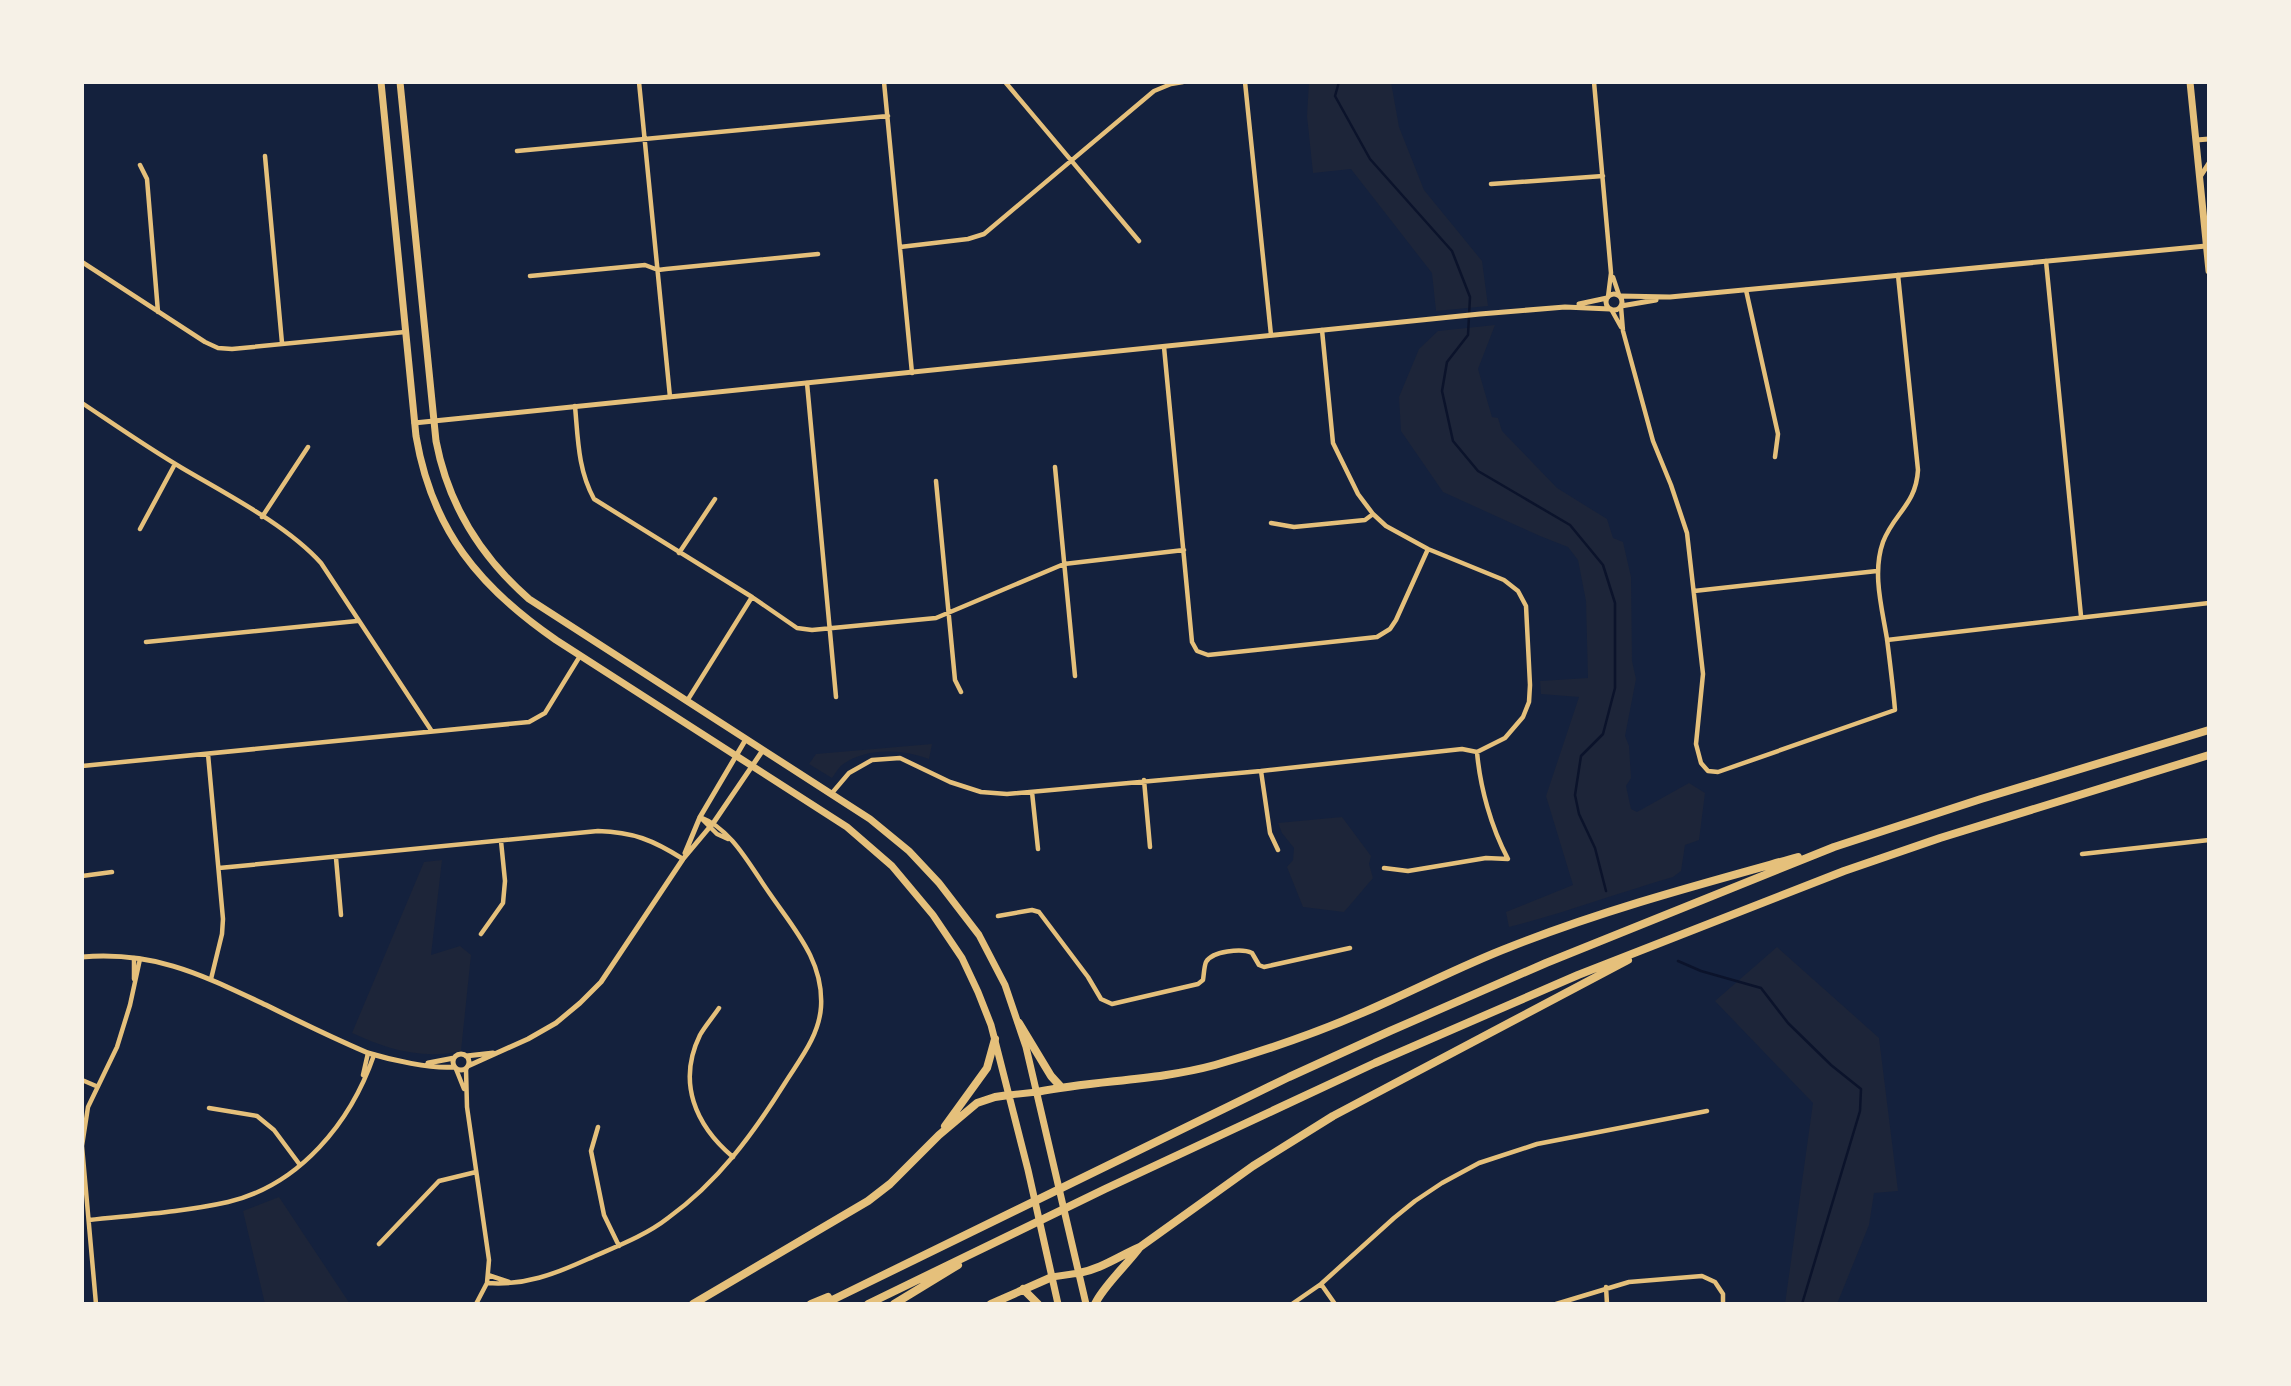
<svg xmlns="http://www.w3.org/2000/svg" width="2291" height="1386" font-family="'IBM Plex Sans',sans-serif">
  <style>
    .green { fill: #1d2539 }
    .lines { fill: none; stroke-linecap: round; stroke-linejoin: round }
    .stream { stroke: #0b132b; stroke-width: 2.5 }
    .minor { stroke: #e5c07b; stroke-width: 4.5 }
    .tertiary { stroke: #e5c07b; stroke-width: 5 }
    .primary { stroke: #e5c07b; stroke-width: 7 }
    .motorway { stroke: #e5c07b; stroke-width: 8 }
  </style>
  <rect width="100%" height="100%" fill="#14213d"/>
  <!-- green -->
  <path class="green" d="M1309 82H1391L1399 127 1424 190 1482 261 1488 306 1436 311 1432 273 1351 169 1313 173 1307 116Z
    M1495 325 1478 369 1492 417 1498 418 1502 431 1557 488 1607 519 1613 538 1623 542 1631 577 1632 661 1636 679 1625 736 1629 746 1631 778 1626 786 1631 809 1637 812 1689 783 1705 793 1699 840 1685 845 1681 871 1673 877C1618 893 1564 913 1509 927L1506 912 1573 885 1546 796 1579 697 1541 694 1540 681 1588 678 1586 601 1578 560 1568 547 1540 536 1443 492 1401 431 1399 397 1419 349 1438 331Z
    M932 744 929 759C904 749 865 747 842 765 838 768 835 774 832 778L809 764 816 754Z
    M1342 817 1371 856 1369 864 1373 878 1344 912 1303 907 1287 867 1293 860 1294 848 1282 833 1278 823Z
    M442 860 431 955 460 946 471 955 461 1051C422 1060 387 1049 352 1033L424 862Z
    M1777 947 1879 1038 1898 1191 1874 1193 1869 1225 1837 1304H1785L1813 1103 1715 1001Z
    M279 1197 350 1304H265L243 1211Z"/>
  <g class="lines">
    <!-- stream -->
    <path class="stream" d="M1339 82 1335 96 1370 159 1452 251 1470 297 1468 335 1447 362 1442 391 1453 441 1478 471 1570 525 1603 565 1615 603V688L1603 734 1581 756 1575 795 1579 814 1595 848 1606 891
      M1678 961 1701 971 1761 988 1788 1023 1831 1065 1861 1089 1860 1111 1802 1304"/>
    <!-- minor -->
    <path class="minor" d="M639 82 670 397
      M884 82 912 373
      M1245 82 1271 335
      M1594 82 1611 273 1608 297
      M1006 83 1139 241
      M517 151 888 116
      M265 156 282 343
      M140 165 147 179 158 312
      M1491 184 1603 176
      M900 247 968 239 984 234 1154 91 1171 84 1183 82
      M2046 261 2081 616
      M82 262 205 342 218 348 232 349 405 332
      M530 276 645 265 658 270 666 269 818 254
      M1613 277 1619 295
      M1746 290 1778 434 1775 457
      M1621 307 1623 331 1653 441 1671 485 1687 533 1703 674 1696 744 1701 763 1708 771 1718 772 1895 710C1893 686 1890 663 1887 639 1882 608 1872 573 1883 542 1894 513 1916 505 1918 470L1898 275
      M1611 309 1621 327
      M1164 347 1192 642 1197 651 1208 655 1377 637 1390 629 1396 620 1428 549
      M807 383 836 697
      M82 403C115 425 148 448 182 468 226 494 287 525 321 563L431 730
      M575 406C578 439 578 470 594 499L752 597 797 628 812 630 936 618 1064 564 1184 550
      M1055 467 1075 676
      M936 481 955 680 961 692
      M262 517 308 447
      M1271 523 1294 527 1365 520 1373 514
      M140 529 175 464
      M679 553 715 499
      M1694 591 1877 571
      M1887 640 2209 603
      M146 642 357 621
      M687 701 752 597
      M208 754 223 919 222 934 211 979
      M82 766 529 722 545 713 580 656
      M1261 771 1270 833 1278 850
      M1144 780 1150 847
      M1032 792 1038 849
      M832 793 849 773 872 760 900 758 950 782 981 792 1007 794 1261 771 1462 749 1477 752 1505 738 1523 717 1529 702 1530 685 1526 606 1518 591 1504 580 1428 549 1386 526 1373 514 1358 494 1333 443 1322 330
      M702 819 717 834 728 839
      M2082 854 2209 840
      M336 858 341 915
      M219 868 598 831C633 832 653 840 683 859
      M1384 868 1408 871 1486 858 1508 859C1491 827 1480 787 1477 752
      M82 876 112 872
      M998 916 1032 910 1039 912 1088 977 1101 999 1112 1004 1198 984 1203 980C1204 974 1204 967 1206 962 1212 951 1242 948 1252 953L1259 965 1264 967 1350 948
      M481 934 503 903 505 881 501 841
      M134 979V958
      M719 1008C713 1017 705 1026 700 1035 677 1082 695 1125 733 1157
      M456 1069 464 1089
      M466 1069 467 1107 489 1260 487 1283 476 1304
      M363 1075 368 1053
      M82 1080 96 1086
      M209 1108 257 1116 274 1130 300 1165
      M598 1127 591 1151 604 1215 619 1246
      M89 1220C135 1215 183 1212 228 1202 300 1185 351 1122 374 1055
      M379 1244 439 1181 476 1172
      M488 1275 509 1282
      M487 1283C524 1286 555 1274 588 1259 615 1247 645 1236 668 1218 718 1182 753 1134 785 1083 800 1059 819 1036 821 1007 824 961 794 929 770 894 750 866 732 829 700 817
      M1321 1284 1335 1304
      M1606 1287 1607 1304
      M96 1304 82 1146 88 1107 117 1047 130 1005 140 959
      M1292 1304 1321 1284 1394 1218 1415 1201 1442 1183 1479 1163 1537 1144 1707 1111
      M1556 1304 1629 1282 1702 1276 1715 1282 1723 1294V1304"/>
    <!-- tertiary -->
    <path class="tertiary" d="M2196 140 2209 139
      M2200 177 2209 163
      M1606 302a8 8 0 1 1 16 0a8 8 0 1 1-16 0Z
      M1620 296 1670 297 2206 246
      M1579 304 1607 298
      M1621 306 1656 300
      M414 423 1480 314 1565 307 1610 309
      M685 853 700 817 746 739
      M82 957C156 951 202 975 266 1005 300 1022 333 1038 368 1053 391 1060 431 1069 454 1067
      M453 1062a8 8 0 1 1 16 0a8 8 0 1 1-16 0Z
      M466 1056 493 1053
      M428 1063 454 1058
      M468 1066 528 1039 556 1023 580 1003 601 982 683 859 714 822 763 750"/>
    <!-- primary -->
    <path class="primary" d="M381 82 416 436C432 530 479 587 556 640L847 827 892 866 933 915 962 958 978 992 991 1025 1028 1170 1058 1304
      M400 82 436 441C448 504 481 557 529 599L870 819 909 851 939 883 979 935 1005 985 1026 1047 1086 1304
      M2190 82 2209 271
      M1009 1095 1037 1092
      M1052 1277 1079 1273"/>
    <!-- motorway -->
    <path class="motorway" d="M1019 1023 1051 1076 1061 1087
      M1037 1092C1096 1080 1156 1081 1215 1065 1274 1048 1333 1027 1389 1001 1429 983 1468 963 1510 947 1603 910 1701 884 1798 857
      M945 1126 987 1068 995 1039
      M1079 1273C1101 1269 1119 1256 1140 1247L1253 1166 1333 1116 1628 960
      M1023 1289 1038 1304
      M693 1304 868 1201 890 1184 939 1135 977 1103 995 1097 1009 1095
      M811 1304 828 1297
      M824 1304 1289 1077 1390 1031 1546 963 1834 847 1981 799 2209 730
      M868 1304 1105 1189 1375 1063 1578 975 1844 871 1940 838 2209 755
      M894 1304 958 1265
      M991 1304 1052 1277
      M1095 1304C1104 1285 1127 1265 1140 1247"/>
  </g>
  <!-- border -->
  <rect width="2291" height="1386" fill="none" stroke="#f6f1e7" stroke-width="168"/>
</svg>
